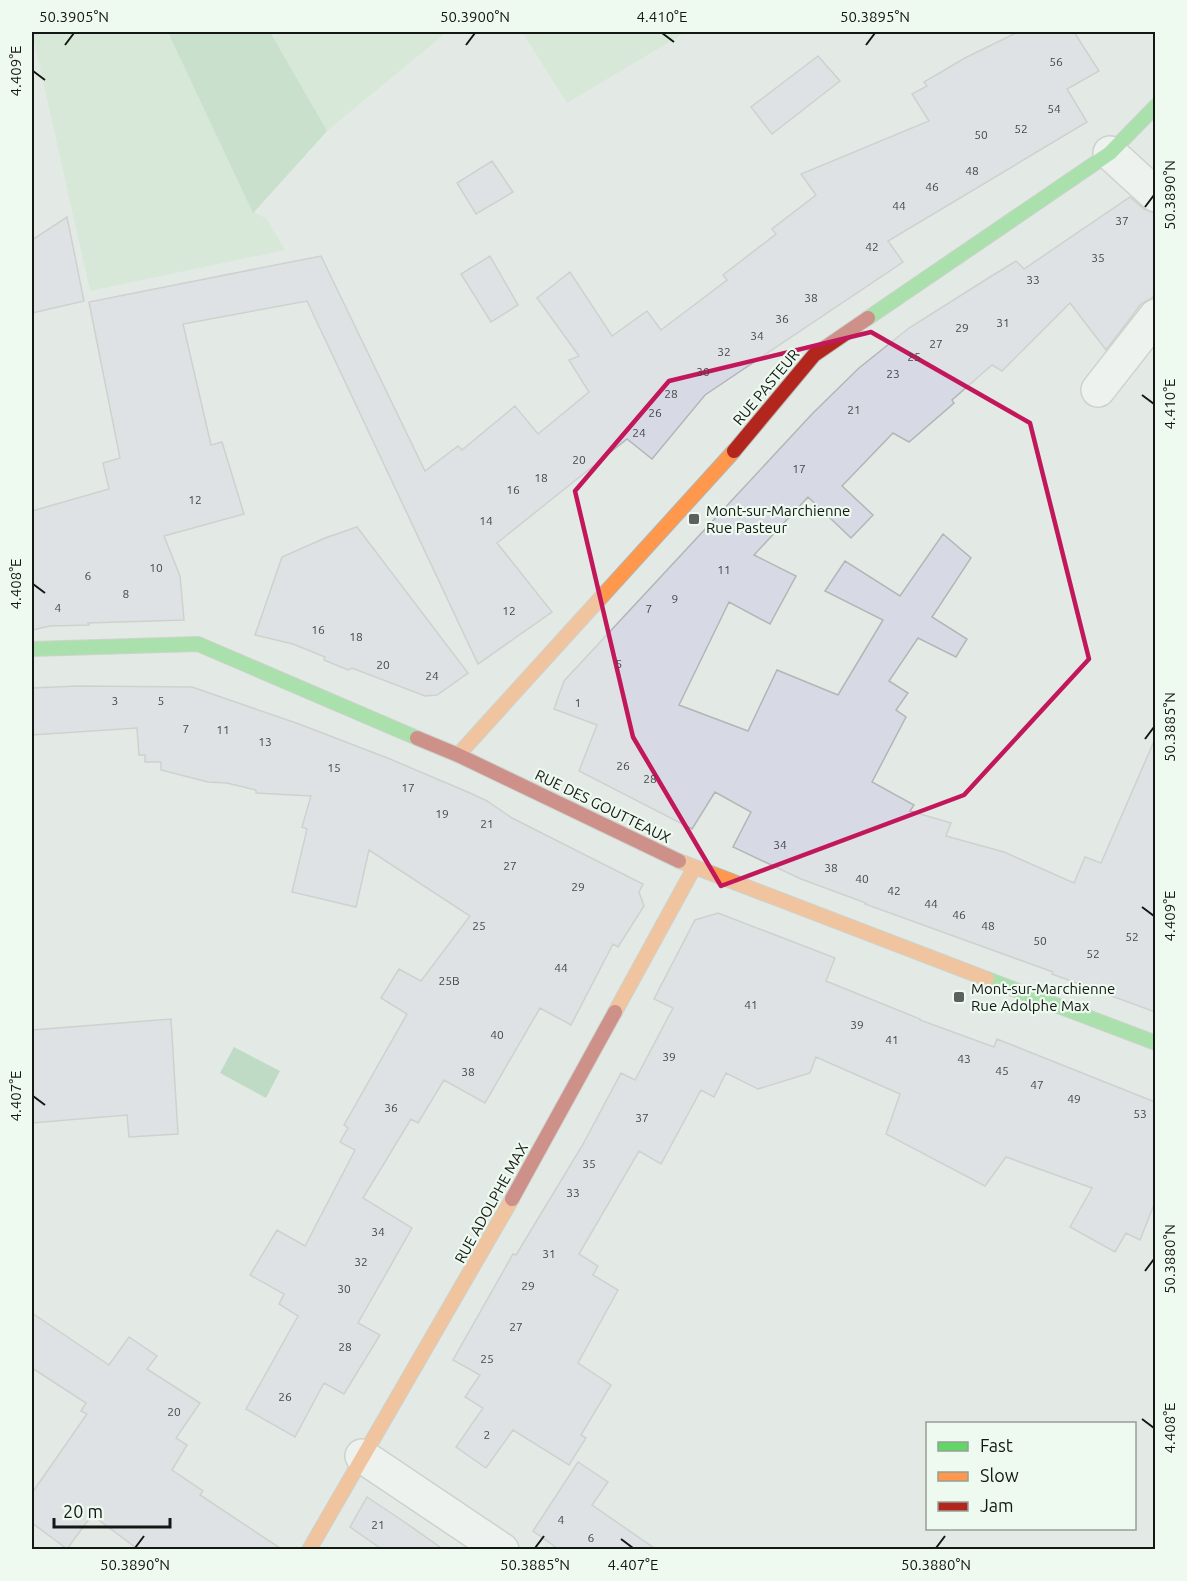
<svg xmlns="http://www.w3.org/2000/svg" width="1187" height="1581" font-family="Ubuntu,sans-serif">
  <style>
    .green { fill: #c8e7cd }
    .forest { fill: #a9d4b1 }
    .water { fill: #96cba1 }
    .building { fill: #d7dae5; stroke: #b3b6b6; stroke-width: 1.5 }
    .lines { fill: none; stroke-linecap: round; stroke-linejoin: round }
    .street-casing { stroke: #b2b6b2; stroke-width: 36 }
    .fast-casing { stroke: #b2b6b2; stroke-width: 16 }
    .slow-casing { stroke: #b2b6b2; stroke-width: 16 }
    .jam-casing { stroke: #b2b6b2; stroke-width: 16 }
    .street { stroke: #fbfcfb; stroke-width: 33 }
    .fast { stroke: #63d668; stroke-width: 14 }
    .slow { stroke: #ff974d; stroke-width: 14 }
    .jam { stroke: #b3261e; stroke-width: 14 }
    .marked { fill: none; stroke: #c2185b; stroke-width: 4.5; stroke-linejoin: round }
    .ticks { fill: none; stroke: #141814; stroke-width: 2 }
    .poi-dot { fill: #5c615d; stroke: #eef9ef; stroke-width: 2 }
    .labels { text-anchor: middle; dominant-baseline: central; stroke-width: 4.5; stroke-linejoin: round; paint-order: stroke }
    .number-label { font-size: 12px; fill: #454848 }
    .street-label { font-size: 15px; fill: #141814; stroke: #eef9ef }
    .poi-label { font-size: 15px; fill: #141814; stroke: #eef9ef; text-anchor: start }
    .neatline { fill: none; stroke: #141814; stroke-width: 2 }
    .ticks-label { font-size: 15px; text-anchor: middle; fill: #141814 }
  </style>
  <rect width="100%" height="100%" fill="#e3e9e4"/>
  <!-- green -->
  <path class="green" d="M32 32H447L327 131 254 212 267 219 285 250 90 291Z
    M522 32H686L567 103Z"/>
  <!-- forest -->
  <path class="forest" d="M168 32H270L327 131 253 213Z"/>
  <!-- water -->
  <path class="water" d="M234 1047 280 1071 266 1098 220 1073Z"/>
  <!-- building -->
  <path class="building" d="M1018 32H1074L1099 71 1067 89 1087 122 888 241 903 262 705 395 652 459 627 439 497 543 552 612 478 664 307 301 183 324 211 445 222 442 244 514 164 536 180 576 184 620 88 623 89 625 50 626 32 630V511L109 489 103 463 120 458 89 302 321 256 425 471 458 446 462 450 515 406 538 434 589 392 569 360 579 356 537 298 570 272 612 336 647 311 661 330 727 280 723 275 776 234 772 229 816 195 801 174 929 121 912 94 927 86 924 82 965 58Z
    M818 56 840 81 772 134 751 107Z
    M492 161 513 192 476 214 457 183Z
    M1130 197 1144 209 1155 213V293L1152 298 1141 304 1106 350 1070 303 1002 371 992 365 952 400 954 403 909 442 893 433 842 486 873 515 851 538 808 497 754 555 796 576 770 624 729 602 679 705 748 731 777 670 838 695 883 620 825 591 845 561 900 596 943 534 971 558 932 617 967 639 956 657 918 638 889 681 908 693 896 710 906 717 872 782 914 805 910 811 951 823 946 836 1004 852 1074 883 1085 857 1101 863 1155 739V1012L1052 974 1053 972 865 904 866 903 801 879 733 847 751 812 715 792 692 829 579 771 597 725 554 709 564 681 813 413 859 368 909 328 990 277 1016 261 1024 269Z
    M67 217 84 301 32 313V240Z
    M490 256 518 305 491 322 461 274Z
    M357 527 468 673 437 695 425 696 352 668 348 670 324 660 325 657 293 644 255 635 282 557 325 538Z
    M78 686 192 687 299 724 390 759 470 793 487 801 512 818 643 884 639 892 644 906 618 947 613 944 571 1025 540 1008 485 1103 444 1080 418 1123 411 1119 363 1198 412 1228 358 1323 380 1335 344 1394 324 1383 295 1437 246 1409 298 1316 279 1304 284 1294 250 1275 277 1230 305 1246 355 1150 340 1142 348 1128 344 1125 407 1014 381 998 399 969 421 981 470 916 369 850 356 907 292 892 307 829 302 827 311 796 256 793V790L227 783 208 782 161 770V762H145V755H139L137 728 32 735V688Z
    M718 913 835 958 826 981 920 1019V1020L994 1047 997 1039 1155 1102V1202L1140 1240 1126 1233 1115 1252 1070 1227 1092 1188 1006 1157 985 1186 886 1134 900 1094 816 1057 810 1073 758 1089 726 1073 714 1097 701 1090 661 1164 639 1151 579 1254 598 1266 593 1275 618 1290 578 1363 611 1385 581 1435 586 1438 569 1465 513 1430 486 1468 456 1447 483 1408 465 1397 480 1375 453 1360 513 1254 516 1255 582 1146 621 1073 635 1080 673 1008 654 999 695 920Z
    M171 1019 178 1134 129 1137 127 1115 32 1123V1030Z
    M32 1313 109 1365 129 1337 157 1356 147 1369 200 1403 176 1438 187 1445 172 1470 203 1491 200 1495 283 1550H139L92 1515 67 1549 32 1523V1493L87 1414 81 1411 86 1403 32 1368Z
    M578 1462 608 1482 592 1505 657 1550H560L533 1531Z
    M367 1497 406 1523 444 1550H383L350 1527Z"/>
  <g class="lines">
    <defs>
      <path id="street" d="M1110 153 1156 195
        M1098 390 1156 316
        M362 1456 502 1550"/>
      <path id="fast" d="M868 318 1110 153 1156 106
        M32 649 198 644 417 738
        M987 979 1156 1043"/>
      <path id="slow" d="M458 755 734 451
        M679 861 987 979
        M615 1012 694 868
        M309 1550 512 1199"/>
      <path id="jam" d="M734 451 814 355 868 318
        M417 738 458 755 679 861
        M512 1199 615 1012"/>
    </defs>
    <!-- street casing -->
    <use href="#street" class="street-casing"/>
    <!-- fast casing -->
    <use href="#fast" class="fast-casing"/>
    <!-- slow casing -->
    <use href="#slow" class="slow-casing"/>
    <!-- jam casing -->
    <use href="#jam" class="jam-casing"/>
    <!-- street -->
    <use href="#street" class="street"/>
    <!-- fast -->
    <use href="#fast" class="fast"/>
    <!-- slow -->
    <use href="#slow" class="slow"/>
    <!-- jam -->
    <use href="#jam" class="jam"/>
  </g>
  <!-- marked area -->
  <path d="M0 0H1187V1581H0ZM871 332 1030 423 1089 659 964 795 721 886 633 737 575 491 669 381Z" fill="#e3e9e4" fill-opacity=".55" fill-rule="evenodd"/>
  <path class="marked" d="M871 332 1030 423 1089 659 964 795 721 886 633 737 575 491 669 381Z"/>
  <!-- ticks -->
  <path class="ticks" d="M662 33 674 42M65 45 74 33M466 45 475 33M866 45 875 33M33 71 45 80M1145 207 1154 195M1142 395 1154 404M33 584 45 593M1145 739 1154 727M1142 907 1154 916M33 1096 45 1105M1145 1271 1154 1259M1142 1419 1154 1428M621 1539 633 1548M135 1548 144 1536M535 1548 544 1536M936 1548 945 1536"/>
  <!-- markers -->
  <g class="poi-dot">
    <rect x="688" y="513" width="12" height="12" rx="3"/>
    <rect x="953" y="991" width="12" height="12" rx="3"/>
  </g>
  <g class="labels">
    <!-- number labels -->
    <g class="number-label">
      <text x="1056" y="61">56</text>
      <text x="1054" y="108">54</text>
      <text x="1021" y="128">52</text>
      <text x="981" y="134">50</text>
      <text x="972" y="170">48</text>
      <text x="932" y="186">46</text>
      <text x="899" y="205">44</text>
      <text x="1122" y="220">37</text>
      <text x="872" y="246">42</text>
      <text x="1098" y="257">35</text>
      <text x="1033" y="279">33</text>
      <text x="811" y="297">38</text>
      <text x="782" y="318">36</text>
      <text x="1003" y="322">31</text>
      <text x="962" y="327">29</text>
      <text x="757" y="335">34</text>
      <text x="936" y="343">27</text>
      <text x="724" y="351">32</text>
      <text x="914" y="356">25</text>
      <text x="703" y="371">30</text>
      <text x="893" y="373">23</text>
      <text x="671" y="393">28</text>
      <text x="854" y="409">21</text>
      <text x="655" y="412">26</text>
      <text x="639" y="432">24</text>
      <text x="579" y="459">20</text>
      <text x="799" y="468">17</text>
      <text x="541" y="477">18</text>
      <text x="513" y="489">16</text>
      <text x="195" y="499">12</text>
      <text x="486" y="520">14</text>
      <text x="156" y="567">10</text>
      <text x="724" y="569">11</text>
      <text x="88" y="575">6</text>
      <text x="126" y="593">8</text>
      <text x="675" y="598">9</text>
      <text x="58" y="607">4</text>
      <text x="649" y="608">7</text>
      <text x="509" y="610">12</text>
      <text x="318" y="629">16</text>
      <text x="356" y="636">18</text>
      <text x="619" y="663">5</text>
      <text x="383" y="664">20</text>
      <text x="432" y="675">24</text>
      <text x="115" y="700">3</text>
      <text x="161" y="700">5</text>
      <text x="578" y="702">1</text>
      <text x="186" y="728">7</text>
      <text x="223" y="729">11</text>
      <text x="265" y="741">13</text>
      <text x="623" y="765">26</text>
      <text x="334" y="767">15</text>
      <text x="650" y="778">28</text>
      <text x="408" y="787">17</text>
      <text x="442" y="813">19</text>
      <text x="487" y="823">21</text>
      <text x="780" y="844">34</text>
      <text x="510" y="865">27</text>
      <text x="831" y="867">38</text>
      <text x="862" y="878">40</text>
      <text x="578" y="886">29</text>
      <text x="894" y="890">42</text>
      <text x="931" y="903">44</text>
      <text x="959" y="914">46</text>
      <text x="479" y="925">25</text>
      <text x="988" y="925">48</text>
      <text x="1132" y="936">52</text>
      <text x="1040" y="940">50</text>
      <text x="1093" y="953">52</text>
      <text x="561" y="967">44</text>
      <text x="449" y="980">25B</text>
      <text x="751" y="1004">41</text>
      <text x="857" y="1024">39</text>
      <text x="497" y="1034">40</text>
      <text x="892" y="1039">41</text>
      <text x="669" y="1056">39</text>
      <text x="964" y="1058">43</text>
      <text x="1002" y="1070">45</text>
      <text x="468" y="1071">38</text>
      <text x="1037" y="1084">47</text>
      <text x="1074" y="1098">49</text>
      <text x="391" y="1107">36</text>
      <text x="1140" y="1113">53</text>
      <text x="642" y="1117">37</text>
      <text x="589" y="1163">35</text>
      <text x="573" y="1192">33</text>
      <text x="378" y="1231">34</text>
      <text x="549" y="1253">31</text>
      <text x="361" y="1261">32</text>
      <text x="528" y="1285">29</text>
      <text x="344" y="1288">30</text>
      <text x="516" y="1326">27</text>
      <text x="345" y="1346">28</text>
      <text x="487" y="1358">25</text>
      <text x="285" y="1396">26</text>
      <text x="174" y="1411">20</text>
      <text x="487" y="1434">2</text>
      <text x="561" y="1519">4</text>
      <text x="378" y="1524">21</text>
      <text x="591" y="1537">6</text>
    </g>
    <!-- street labels -->
    <g class="street-label">
      <text transform="translate(766 387) rotate(-50)">RUE PASTEUR</text>
      <text transform="translate(603 806) rotate(26)">RUE DES GOUTTEAUX</text>
      <text transform="translate(491 1203) rotate(-61)">RUE ADOLPHE MAX</text>
    </g>
    <!-- poi labels -->
    <g class="poi-label">
      <text x="706" y="510">Mont-sur-Marchienne<tspan x="706" dy="17">Rue Pasteur</tspan></text>
      <text x="971" y="988">Mont-sur-Marchienne<tspan x="971" dy="17">Rue Adolphe Max</tspan></text>
    </g>
  </g>
  <!-- border -->
  <rect width="1187" height="1581" fill="none" stroke="#eef9ef" stroke-width="66"/>
  <!-- legend -->
  <rect x="926" y="1422" width="210" height="108" fill="#eef9ef" stroke="#979f97" stroke-width="1.5"/>
  <rect x="938" y="1442" width="30" height="9" fill="#63d668" stroke="#979f97" stroke-width="1.5"/>
  <text x="980" y="1452" font-size="18" fill="#141814">Fast</text>
  <rect x="938" y="1472" width="30" height="9" fill="#ff974d" stroke="#979f97" stroke-width="1.5"/>
  <text x="980" y="1482" font-size="18" fill="#141814">Slow</text>
  <rect x="938" y="1502" width="30" height="9" fill="#b3261e" stroke="#979f97" stroke-width="1.5"/>
  <text x="980" y="1512" font-size="18" fill="#141814">Jam</text>
  <!-- scale -->
  <path d="M54 1518v9h116v-9" fill="none" stroke="#141814" stroke-width="3"/>
  <text x="63" y="1518" font-size="18" fill="#141814" stroke="#eef9ef" stroke-width="4.5" paint-order="stroke">20 m</text>
  <rect x="33" y="33" width="1121" height="1515" class="neatline"/>
  <g class="ticks-label">
    <text x="74" y="22">50.3905°N</text>
    <text x="475" y="22">50.3900°N</text>
    <text x="662" y="22">4.410°E</text>
    <text x="875" y="22">50.3895°N</text>
    <text transform="translate(16 71) rotate(-90)" y="5">4.409°E</text>
    <text transform="translate(1170 195) rotate(-90)" y="5">50.3890°N</text>
    <text transform="translate(1170 404) rotate(-90)" y="5">4.410°E</text>
    <text transform="translate(16 584) rotate(-90)" y="5">4.408°E</text>
    <text transform="translate(1170 727) rotate(-90)" y="5">50.3885°N</text>
    <text transform="translate(1170 916) rotate(-90)" y="5">4.409°E</text>
    <text transform="translate(16 1096) rotate(-90)" y="5">4.407°E</text>
    <text transform="translate(1170 1259) rotate(-90)" y="5">50.3880°N</text>
    <text transform="translate(1170 1428) rotate(-90)" y="5">4.408°E</text>
    <text x="135" y="1570">50.3890°N</text>
    <text x="535" y="1570">50.3885°N</text>
    <text x="633" y="1570">4.407°E</text>
    <text x="936" y="1570">50.3880°N</text>
  </g>
</svg>
